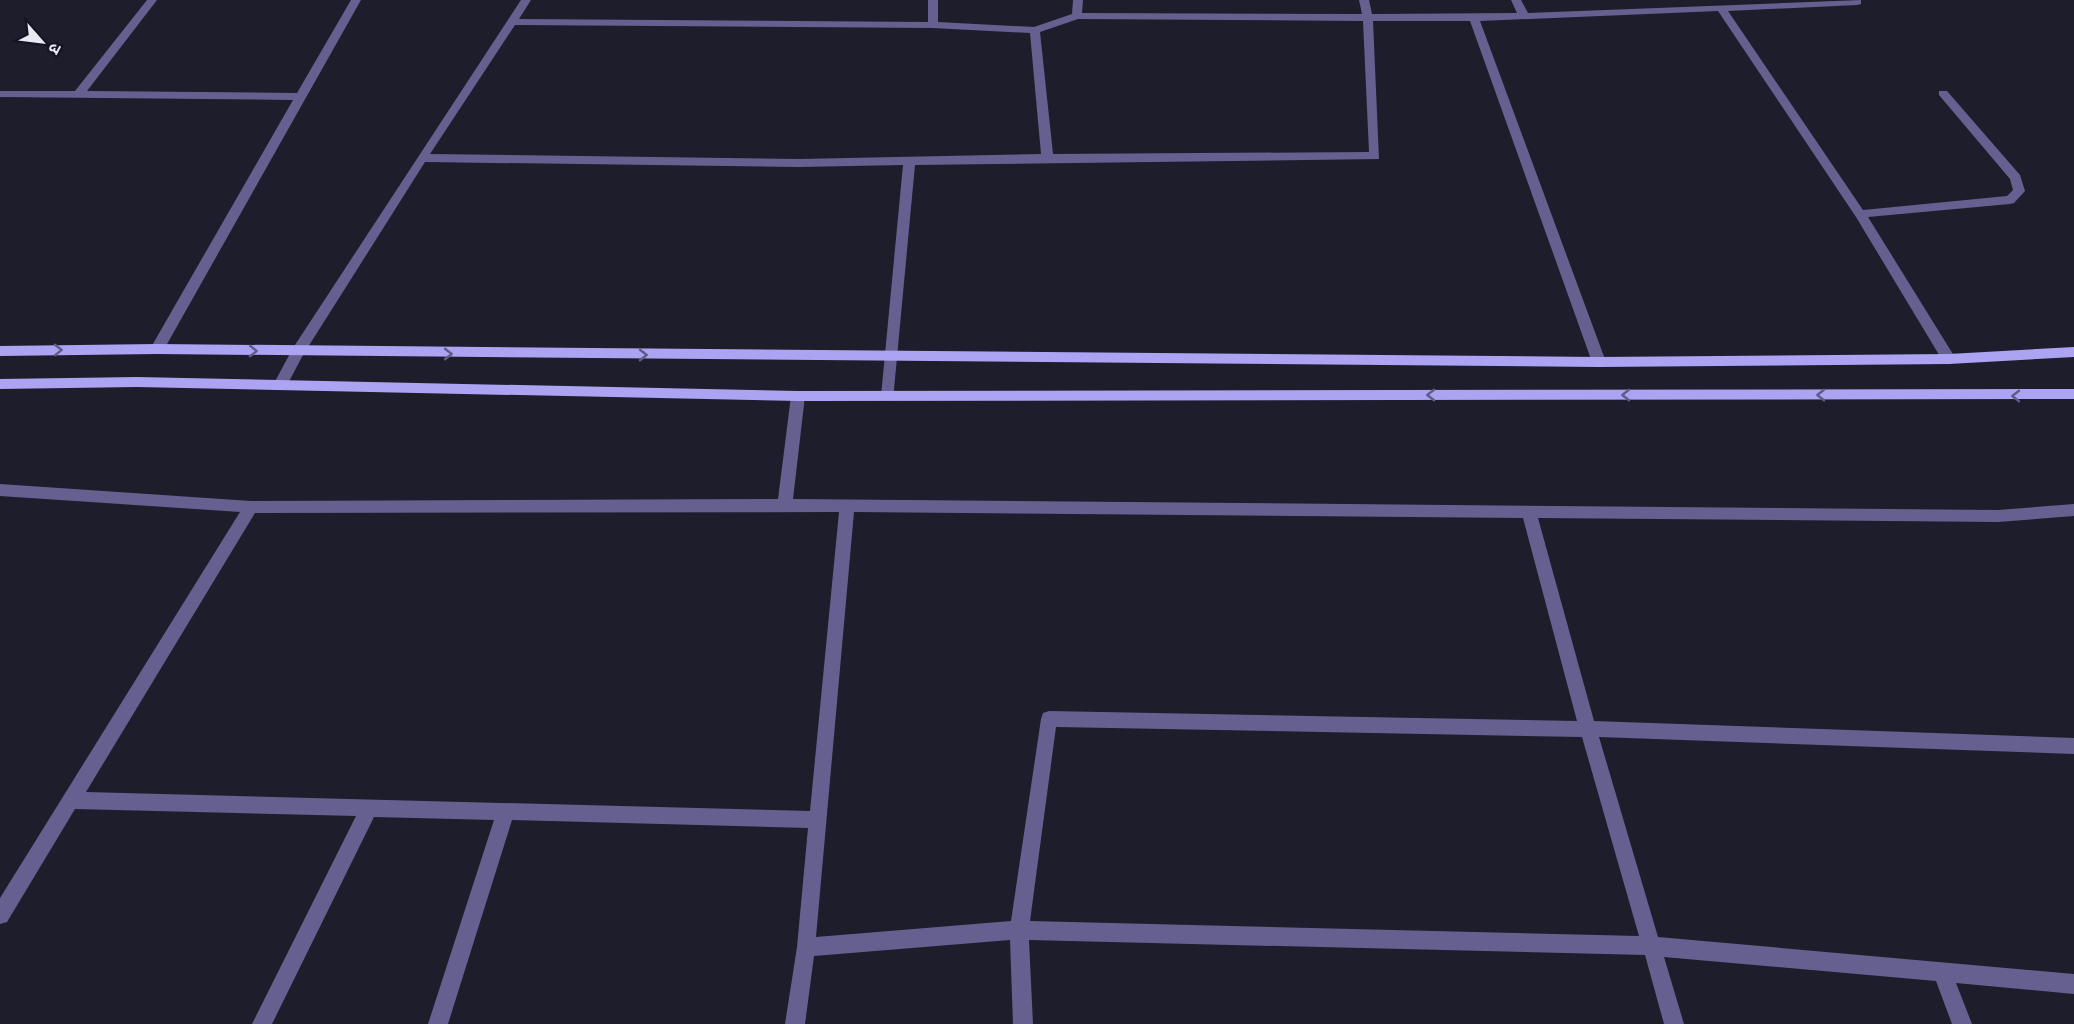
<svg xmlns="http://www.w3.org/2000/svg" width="2074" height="1024" font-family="Bitter,'Noto Sans Devanagari',serif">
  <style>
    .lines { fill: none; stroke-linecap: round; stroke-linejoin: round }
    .minor { fill: #65608f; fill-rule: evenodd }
    .major { fill: #aca4f3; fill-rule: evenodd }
    .oneway { stroke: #605c8a }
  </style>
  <rect width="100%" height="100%" fill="#1e1d2c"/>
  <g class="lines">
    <!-- minor -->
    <path class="minor" d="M147 0H157L87 91 297 93 351 0H361L162 353 157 354 150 349 293 100 0 97V91H75Z
      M521 0H531L519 19 928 22V0H938V22L1034 27 1072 14 1073 0H1083L1082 13 1362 14 1359 0H1369L1372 14 1517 13 1511 0H1521L1528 13 1861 0V4L1857 5 1728 11 1863 210 2007 196 2013 190 2010 179 1939 95V91H1947L2020 175 2025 191 2014 203 2010 204 1868 217 1956 359 1949 364 1944 363 1856 217 1718 11 1480 21 1606 362 1599 367 1592 362 1470 21H1373L1379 159 915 165 893 400H883L881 396 903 165 799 167 425 162 303 355 285 389H275L273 385 293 348ZM1078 19 1363 21 1369 152 1053 154 1040 32ZM515 25 933 28 1030 33 1041 154 799 159 430 154Z
      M798 391 805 396 793 499 1998 510 2074 504V516L1998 522 1538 518 1594 721 2074 738V754L1599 737 1658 937 2074 974V994L1956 983 1972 1024H1952L1936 981 1664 957 1684 1024H1664L1645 955 1029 940 1033 1024H1013L1010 940 814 956 805 1024H785L797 947 808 828 512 820 448 1024H428L494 820 374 817 272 1024H252L356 816 75 809 7 922 0 924V898L240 512 0 496V484L251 501 778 499 791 396ZM839 512 810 811 86 792 255 513ZM854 512 1523 518 1577 721 1049 711 1043 713 1041 719 1011 921 816 937ZM1056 727 1582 737 1639 936 1030 921Z"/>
    <!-- major -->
    <path class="major" d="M157 344 1599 357 1949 354 2074 347V357L1949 364 1599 367 157 354 0 356V346Z
      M137 377 798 391 2074 389V399L798 401 137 387 0 389V379Z"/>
  </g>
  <!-- one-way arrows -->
  <defs><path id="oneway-chevron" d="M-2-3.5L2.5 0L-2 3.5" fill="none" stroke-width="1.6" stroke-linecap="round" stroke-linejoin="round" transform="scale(1.5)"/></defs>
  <g class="oneway">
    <use href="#oneway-chevron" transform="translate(58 350) rotate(-1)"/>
    <use href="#oneway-chevron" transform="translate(253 351) rotate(1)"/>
    <use href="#oneway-chevron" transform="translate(448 354)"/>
    <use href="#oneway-chevron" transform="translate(643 355)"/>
    <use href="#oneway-chevron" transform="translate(1431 395) rotate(180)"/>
    <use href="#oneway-chevron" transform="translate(1626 395) rotate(-180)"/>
    <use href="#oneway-chevron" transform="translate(1821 395) rotate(-180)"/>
    <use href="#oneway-chevron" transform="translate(2016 396) rotate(-180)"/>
  </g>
  <!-- north arrow -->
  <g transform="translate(42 42) rotate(118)" stroke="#151422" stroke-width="4.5" paint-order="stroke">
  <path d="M0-4.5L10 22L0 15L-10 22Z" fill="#e9e9f3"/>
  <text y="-9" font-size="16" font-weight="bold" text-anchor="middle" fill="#e9e9f3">उ</text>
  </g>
</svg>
